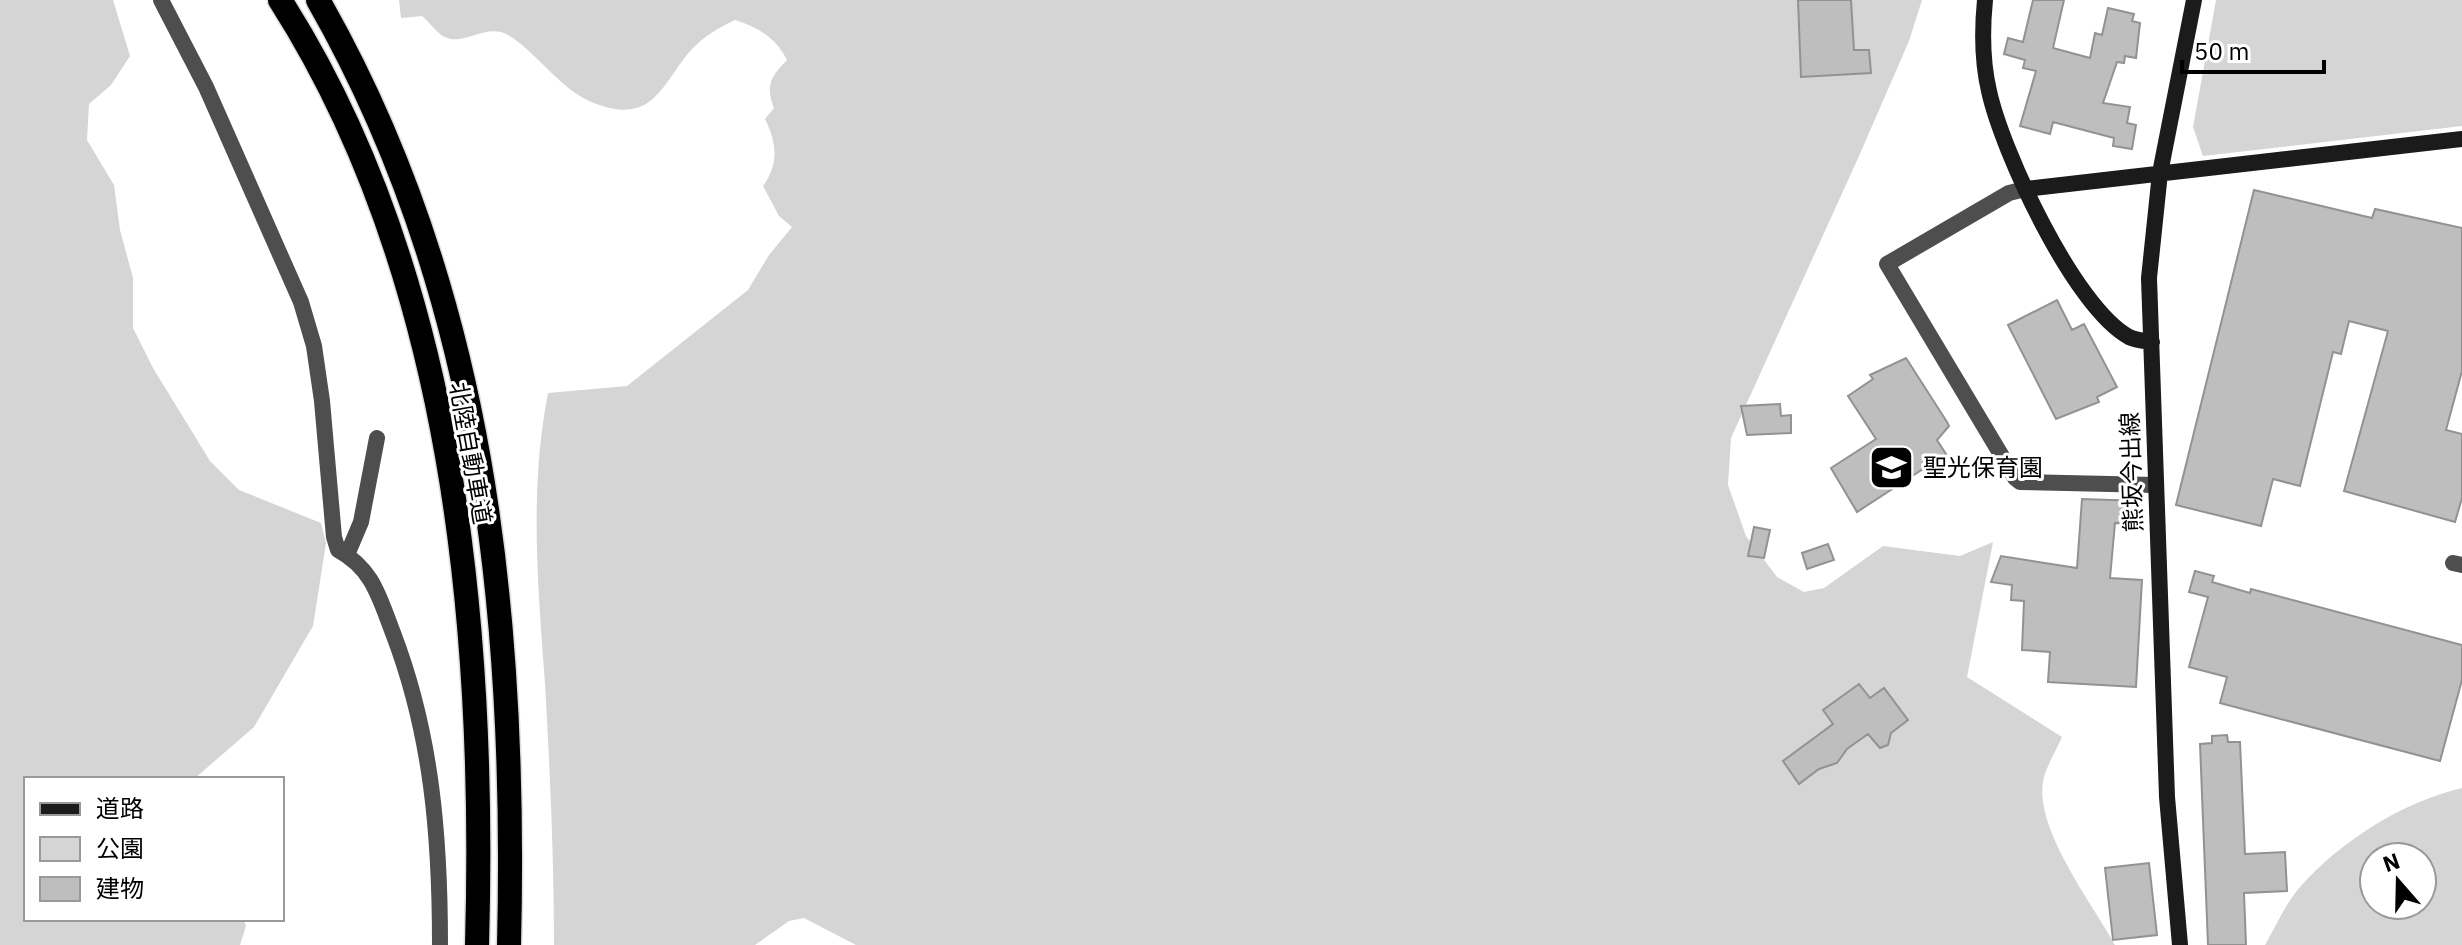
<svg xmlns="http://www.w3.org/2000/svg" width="2462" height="945" font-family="'IBM Plex Sans','Noto Sans JP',sans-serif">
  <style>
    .green { fill: #d5d5d5; fill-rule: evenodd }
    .building { fill: #bebebe; stroke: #929292; stroke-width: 2 }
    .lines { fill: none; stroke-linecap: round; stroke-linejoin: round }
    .highway-casing { stroke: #dbdbdb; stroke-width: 27 }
    .street { stroke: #4e4e4e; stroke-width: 16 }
    .secondary { stroke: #1b1b1b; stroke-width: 16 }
    .highway { stroke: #000; stroke-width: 24 }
    .labels { text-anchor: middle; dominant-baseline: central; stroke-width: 6; stroke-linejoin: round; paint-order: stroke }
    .street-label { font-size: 24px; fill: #000; stroke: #fff }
    .poi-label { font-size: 24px; fill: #000; stroke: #fff; text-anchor: start }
  </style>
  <rect width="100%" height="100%" fill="#fff"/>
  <!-- green -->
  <path class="green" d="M0 0H113L130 56 111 85 89 104 87 140 114 185 120 230 133 278V328L153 368 210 461 239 490 321 523 326 543 313 626 254 727 194 779H26V919H243L246 926 240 945H0Z
    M399 0H1922L1909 41 1859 156 1731 438 1728 485 1746 536 1777 577 1804 592 1824 588 1883 546 1960 556 1993 542 1967 677 2062 737C2056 750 2048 764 2044 777 2031 825 2093 904 2115 945H856L804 918 789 921 755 945H554C554 857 550 771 545 684 538 586 529 490 548 393L627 386 748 290 769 255 792 227 779 216 763 186C779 164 777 143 765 119L774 108C765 86 771 76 787 60 776 38 758 27 735 20 720 27 706 35 694 47 663 78 657 128 594 103 560 90 538 53 508 35 484 21 460 52 439 33 433 28 428 21 422 16L401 18Z
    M2216 0H2462V126L2203 156 2193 127Z
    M2462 788V945H2265C2276 926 2286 903 2300 887 2341 841 2402 802 2462 788ZM2422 857V905H2374V857Z"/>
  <!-- building -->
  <path class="building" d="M1798 0H1851L1854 50H1869L1871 73 1801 77Z
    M2033 0H2064L2053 48 2090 58 2095 33 2102 35 2108 8 2134 14 2132 21 2140 23 2136 58 2125 56 2124 63 2117 62 2103 103 2130 107 2127 123 2136 125 2132 149 2113 146 2114 138 2053 122 2050 134 2020 126 2036 71 2023 68 2025 60 2004 54 2008 38 2023 42Z
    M2254 190 2372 218 2375 209 2462 228V371L2446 430 2462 434V498L2455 522 2344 491 2388 331 2349 321 2341 354 2333 352 2300 486 2273 479 2261 526 2176 505Z
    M2057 300 2072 330 2084 324 2117 387 2097 397 2099 402 2056 419 2008 325Z
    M1906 358 1947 422 1949 426 1937 440 1946 454 1857 512 1831 468 1876 439 1848 396 1873 379 1870 375Z
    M1780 404 1781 416 1791 415V433L1747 435 1741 406Z
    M2082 499 2141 501 2140 524 2115 523 2110 578 2142 580 2136 687 2048 682 2050 652 2022 650 2024 601 2011 600 2012 585 1991 582 2001 556 2077 568Z
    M1754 527 1770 530 1764 558 1748 556Z
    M1828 544 1834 560 1807 569 1802 553Z
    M2195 571 2214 576 2212 582 2250 593 2251 589 2462 645V680L2440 761 2220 703 2227 677 2189 667 2208 597 2189 592Z
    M1859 684 1870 698 1884 688 1908 720 1891 733 1888 745 1880 748 1868 734 1847 749 1837 763 1819 769 1799 784 1783 761 1833 724 1823 710Z
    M2227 735 2228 742H2240L2245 854 2285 852 2287 891 2244 893 2246 945H2208L2200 744 2212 743V736Z
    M2149 863 2157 935 2113 940 2105 868Z"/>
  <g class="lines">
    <defs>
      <path id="highway" d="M280 0C454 272 486 630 477 945
        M318 0C484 290 517 617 509 945"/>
    </defs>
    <!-- highway casing -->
    <use href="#highway" class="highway-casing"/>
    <!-- street -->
    <path class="street" d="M161 0 206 87 301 302 314 346 322 401 334 537 338 550C373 569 379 597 393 633 432 735 440 837 440 945
      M2025 189 2009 193 1887 264 2015 478 2020 482 2155 485
      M347 555 361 522 377 438
      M2453 563 2462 565"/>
    <!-- secondary -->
    <path class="secondary" d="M1985 0C1982 30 1982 61 1989 91 2002 151 2074 307 2129 337 2135 340 2145 341 2152 342
      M2025 189 2462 139
      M2180 945 2167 797 2149 278 2160 173 2194 0"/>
    <!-- highway -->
    <use href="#highway" class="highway"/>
  </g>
  <!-- icons -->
  <defs>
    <symbol id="school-square" viewBox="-11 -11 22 22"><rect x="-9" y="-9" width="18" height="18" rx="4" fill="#000" stroke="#fff"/><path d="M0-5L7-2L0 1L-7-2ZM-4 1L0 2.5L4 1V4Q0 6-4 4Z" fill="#fff"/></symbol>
  </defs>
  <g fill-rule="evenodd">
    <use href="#school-square" x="1866" y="442" width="51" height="51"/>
  </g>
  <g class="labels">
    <!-- street labels -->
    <g class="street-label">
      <text transform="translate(471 453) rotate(80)">北陸自動車道</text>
      <text transform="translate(2131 472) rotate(-92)">熊坂今出線</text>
    </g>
    <!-- poi labels -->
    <g class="poi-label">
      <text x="1923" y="467">聖光保育園</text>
    </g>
  </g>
  <!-- legend -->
  <rect x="24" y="777" width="260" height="144" fill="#ffffff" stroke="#999999" stroke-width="2"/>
  <rect x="40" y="803" width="40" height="12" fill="#1b1b1b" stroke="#999999" stroke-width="2"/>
  <text x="96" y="817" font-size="24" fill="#000000">道路</text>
  <rect x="40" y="837" width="40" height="24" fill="#d5d5d5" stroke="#999999" stroke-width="2"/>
  <text x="96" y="857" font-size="24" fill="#000000">公園</text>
  <rect x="40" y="877" width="40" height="24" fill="#bebebe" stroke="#999999" stroke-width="2"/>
  <text x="96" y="897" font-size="24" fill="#000000">建物</text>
  <!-- north arrow -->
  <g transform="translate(2398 881) rotate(340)"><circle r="38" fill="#ffffff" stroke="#999999" stroke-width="2"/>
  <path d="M0-6L14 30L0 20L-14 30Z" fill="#000000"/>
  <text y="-12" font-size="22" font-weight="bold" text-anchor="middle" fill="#000000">N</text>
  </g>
  <!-- scale -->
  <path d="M2182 60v12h142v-12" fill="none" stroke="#000000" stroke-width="4"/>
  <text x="2194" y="60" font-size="24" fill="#000000" stroke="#ffffff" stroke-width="6" paint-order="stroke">50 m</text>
</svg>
